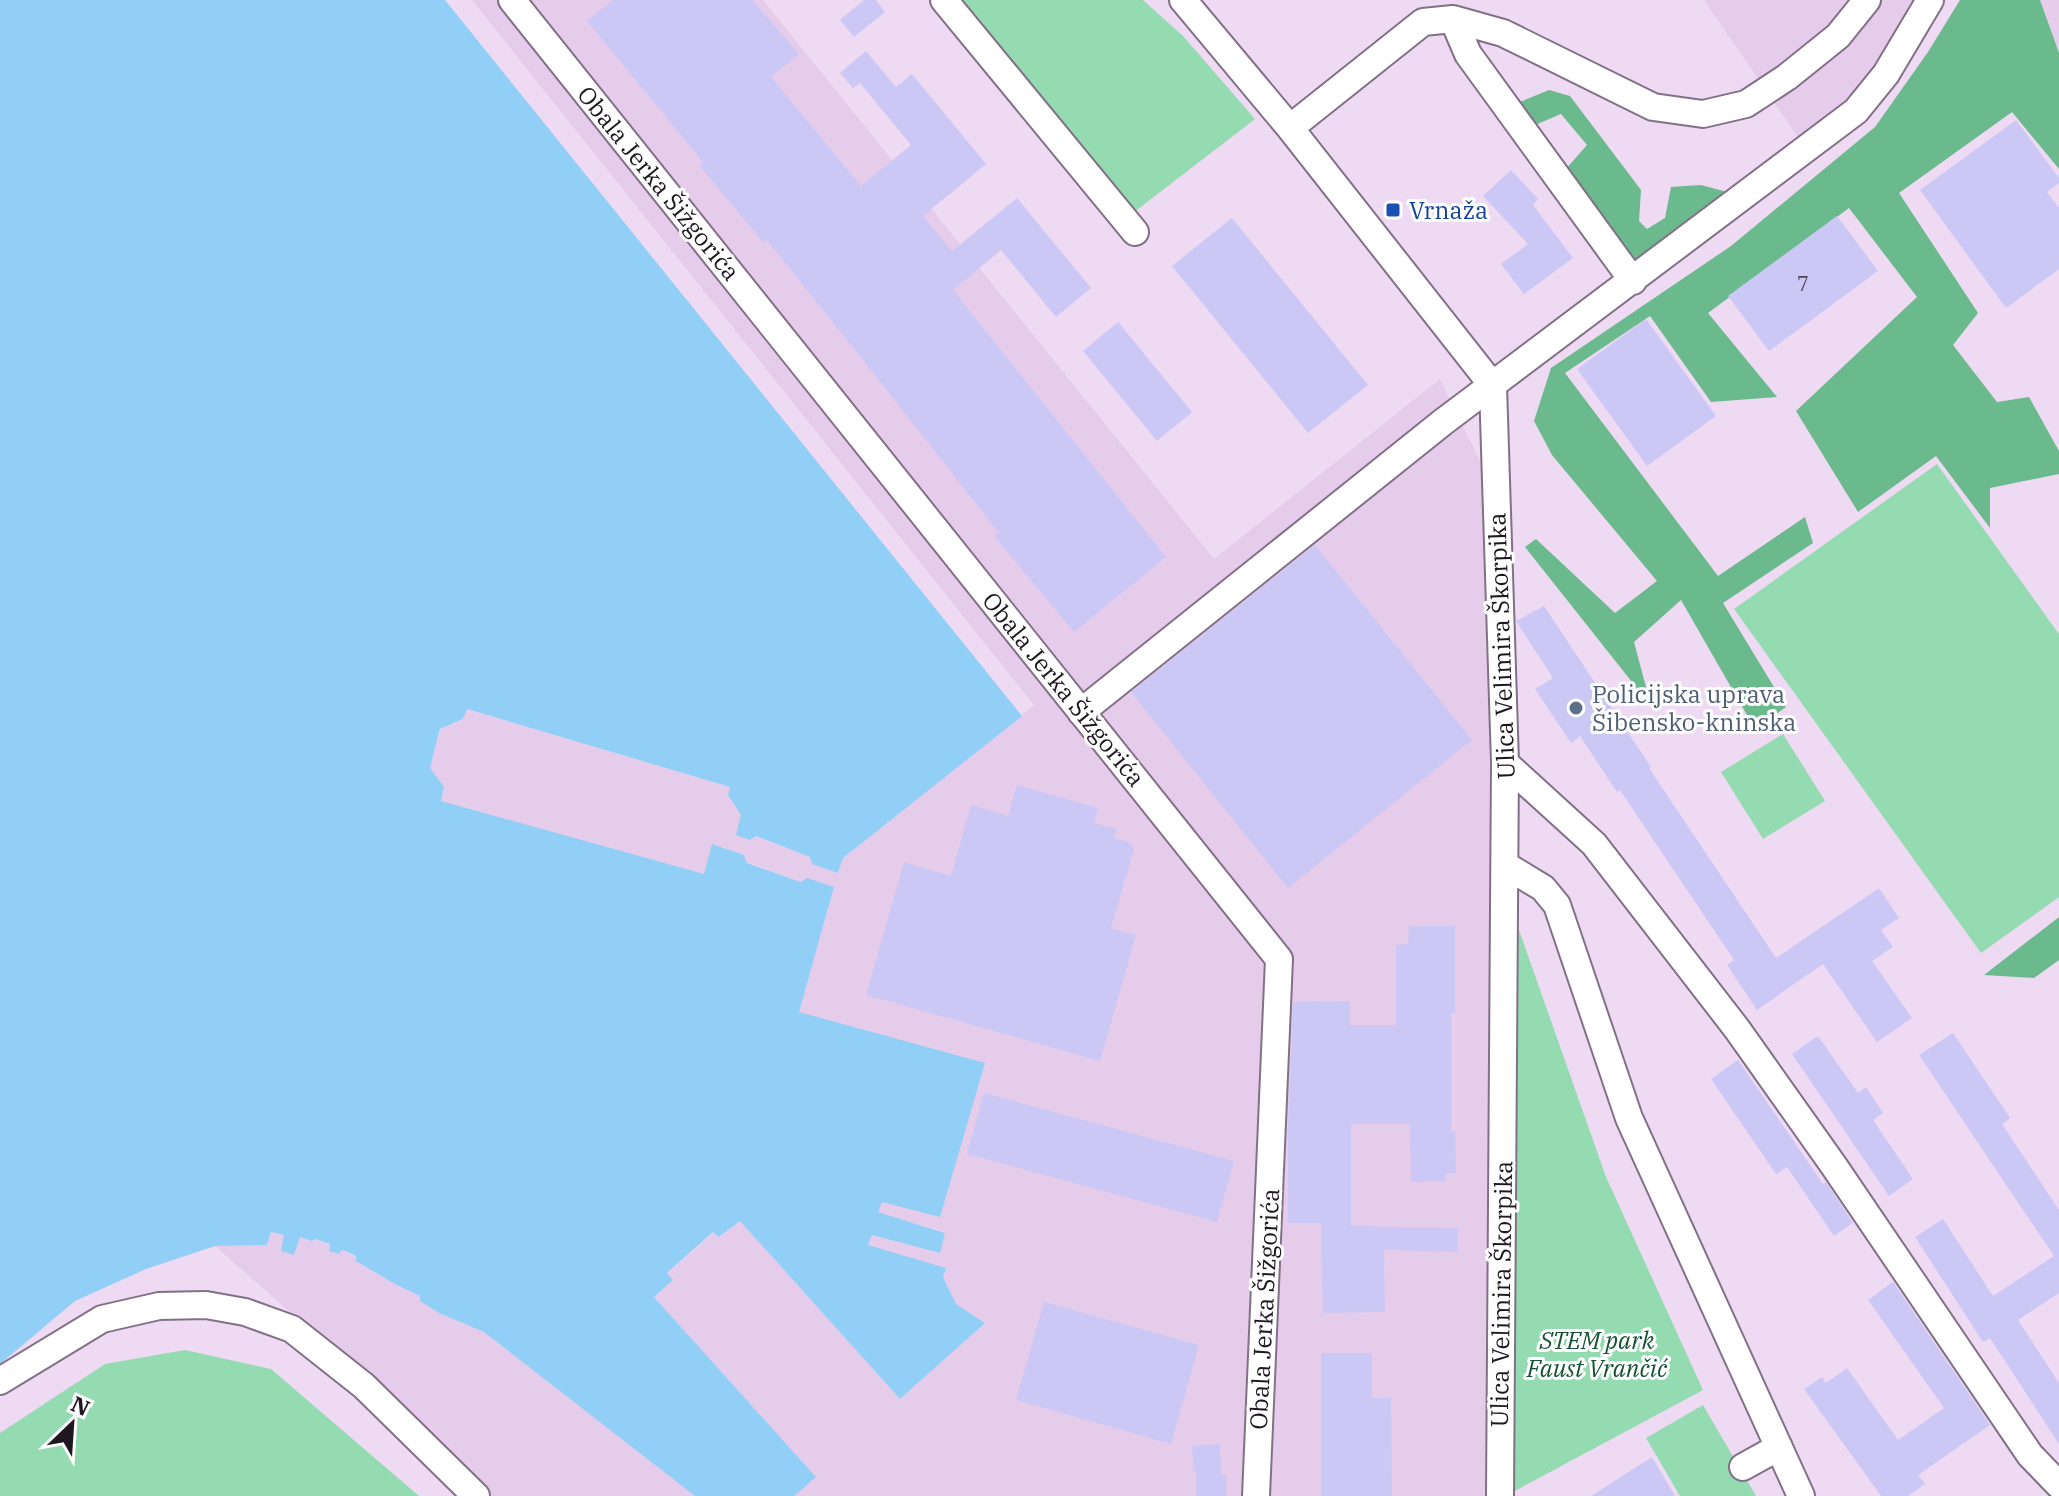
<svg xmlns="http://www.w3.org/2000/svg" width="2059" height="1496" font-family="'IBM Plex Serif',serif">
  <style>
    .built { fill: #e5ccea }
    .green { fill: #94dbb2 }
    .forest { fill: #6aba8d }
    .water { fill: #92cff6 }
    .building { fill: #ccc8f5 }
    .lines { fill: none; stroke-linecap: round; stroke-linejoin: round }
    .minor-casing { stroke: #827186; stroke-width: 30 }
    .minor { stroke: #fff; stroke-width: 26 }
    .transit-dot { fill: #1a4fb4; stroke: #fff; stroke-width: 3 }
    .service-dot { fill: #5c6f8a; stroke: #fff; stroke-width: 3 }
    .labels { text-anchor: middle; dominant-baseline: central; stroke-width: 6; stroke-linejoin: round; paint-order: stroke }
    .number-label { font-size: 20px; fill: #4a4355 }
    .street-label { font-size: 24px; fill: #1e1720; stroke: #fff }
    .transit-label { font-size: 24px; fill: #164399; stroke: #fff; text-anchor: start }
    .service-label { font-size: 24px; fill: #4e5e75; stroke: #fff; text-anchor: start }
    .park-label { font-size: 24px; font-style: italic; fill: #155235; stroke: #fff }
  </style>
  <rect width="100%" height="100%" fill="#eedaf2"/>
  <!-- built -->
  <path class="built" d="M472 0H763L1214 559 1440 379 1488 478 1490 897 1486 1496H794L815 1476 654 1297 673 1280 667 1274 714 1232 720 1237 740 1221 900 1399 985 1323 956 1304 943 1277 945 1268 868 1246 871 1235 940 1253 945 1232 877 1212 881 1202 985 1064 798 1012 834 888 802 882 747 862 744 855 713 844 705 875 440 801 444 787 430 768 441 729 463 720 466 709 730 787 728 795 741 815 750 839 756 836 810 857 838 873 843 858 1034 705Z
    M1704 0H1919L1884 58 1849 104 1802 143Z
    M2040 0H2059V53Z
    M271 1232 285 1235 282 1251 293 1254 299 1237 312 1240 315 1239 330 1245 329 1251 341 1250 356 1257V1261L395 1284 420 1296 439 1313 484 1332 695 1496H492L438 1442 215 1246 267 1245Z"/>
  <!-- green -->
  <path class="green" d="M955 0H1143L1183 36 1255 119 1129 216Z
    M1937 464 2059 634V897L1981 953 1734 609Z
    M1783 734 1825 801 1763 839 1721 772Z
    M1519 930 1606 1177 1703 1390 1513 1492 1516 1245 1512 957Z
    M185 1350 271 1369 419 1496H0V1433L105 1364Z
    M1703 1405 1756 1496H1680L1646 1438Z"/>
  <!-- forest -->
  <path class="forest" d="M1960 0H2040L2059 53V169L2012 112 1899 193 1978 313 1953 345 1997 402 2029 397 2059 451V474L1990 488V528L1936 456 1858 512 1796 411 1917 297 1849 208 1708 313 1777 397 1711 402 1650 316 1565 373 1718 576 1805 517 1813 543 1723 603 1786 707 1755 729 1681 600 1634 642 1651 706 1525 547 1536 539 1615 613 1657 581 1552 455 1534 421 1551 368 1731 246 1875 127 1928 52Z
    M1549 90 1570 96 1641 190 1639 221 1647 229 1665 218 1671 187 1701 185 1731 193 1630 264 1566 169 1587 145 1561 114 1535 125 1520 102Z
    M2059 917V960L2034 978 1984 975Z"/>
  <!-- water -->
  <path class="water" d="M0 0H445L1022 716 843 858 838 873 812 864 810 857 756 836 750 840 736 835 741 815 728 795 730 787 467 709 463 719 440 729 430 768 444 787 441 801 704 874 712 844 744 855 747 863 801 882 807 878 834 887 799 1012 985 1063 940 1217 882 1202 878 1212 945 1233 940 1253 872 1235 868 1245 946 1268 943 1277 956 1304 985 1323 900 1399 740 1221 719 1237 713 1232 667 1273 673 1280 654 1297 816 1477 794 1496H695L484 1332 439 1313 420 1301V1296L395 1284 356 1261V1256L342 1250 339 1254 329 1251 330 1244 315 1239 312 1241 300 1237 294 1255 281 1251 284 1235 271 1232 267 1245 215 1246 146 1269 75 1301 0 1364Z"/>
  <!-- building -->
  <path class="building" d="M613 0H752L799 54 771 77 861 186 911 145 860 83 853 88 840 73 866 51 896 87 912 74 986 164 923 216 952 251 1017 198 1091 288 1056 317 1001 250 953 290 1166 557 1074 632 994 536 999 533 863 360 767 240 763 242 699 165 703 162 587 21Z
    M864 0H876L885 12 854 37 840 20Z
    M2016 120 2059 178V183L2047 192 2059 208V269L2006 308 1920 190Z
    M1511 170 1538 199 1533 205 1573 258 1524 294 1501 264 1528 244 1483 196Z
    M1837 216 1878 271 1769 351 1728 296Z
    M1232 218 1368 385 1308 433 1172 266Z
    M1646 319 1716 416 1647 466 1577 369Z
    M1118 322 1192 412 1157 441 1083 351Z
    M1315 545 1472 740 1288 888 1131 692Z
    M1544 606 1651 767 1649 768 1776 958 1879 888 1899 918 1881 930 1893 947 1872 961 1912 1018 1877 1042 1823 964 1757 1010 1727 965 1734 960 1620 790 1617 792 1580 736 1571 743 1535 689 1553 678 1516 621Z
    M1017 785 1098 808 1094 823 1117 829 1114 838 1129 842 1134 849 1111 928 1136 935 1100 1061 866 995 904 862 951 876 971 805 1008 816Z
    M1409 926H1455V1013H1451V1132L1455 1131 1456 1173H1446V1181L1411 1182 1410 1124H1351V1226L1458 1228 1457 1252 1384 1250 1385 1312 1323 1313 1321 1223H1288V1131L1293 1002 1350 1001V1025H1396V945L1408 944Z
    M1953 1033 2010 1118 2002 1124 2059 1210V1293L2018 1320 2059 1383V1444L1990 1338 1983 1342 1915 1237 1943 1219 1993 1296 2054 1256 1919 1055Z
    M1818 1036 1858 1093 1866 1087 1883 1113 1873 1120 1913 1179 1889 1196 1792 1054Z
    M1738 1060 1823 1184 1826 1182 1853 1223 1834 1236 1787 1167 1776 1174 1711 1079Z
    M984 1093 1234 1161 1217 1222 967 1154Z
    M1893 1282 1990 1425 1918 1475 1925 1484 1908 1496H1881L1804 1389 1822 1377 1826 1383 1847 1368 1898 1440 1944 1408 1868 1300Z
    M1044 1302 1199 1345 1171 1444 1016 1400Z
    M1321 1353H1372V1398H1391L1392 1496H1321Z
    M1220 1444 1221 1475H1226V1496H1196V1471H1194L1192 1446Z
    M1652 1457 1675 1496H1591Z"/>
  <g class="lines">
    <defs>
      <path id="minor" d="M512 0 1279 959 1256 1496
        M944 0 1135 232
        M1183 0 1290 128 1493 386
        M1453 19 1468 54 1633 281
        M1290 128 1423 22 1453 19 1503 33 1653 107 1703 114 1746 104 1787 77 1838 36 1867 0
        M1493 386 1505 763 1500 1496
        M1081 712 1443 422 1856 111 1886 74 1930 0
        M1505 763 1594 844 1737 1029 1834 1166 2030 1455 2059 1485
        M1505 865 1543 888 1557 905 1629 1118 1801 1496
        M0 1381 102 1319 159 1306 206 1305 245 1312 292 1329 364 1386 476 1496
        M1743 1467 1779 1447"/>
    </defs>
    <!-- minor casing -->
    <use href="#minor" class="minor-casing"/>
    <!-- minor -->
    <use href="#minor" class="minor"/>
  </g>
  <!-- markers -->
  <rect class="transit-dot" x="1385" y="202" width="16" height="16" rx="4"/>
  <circle class="service-dot" cx="1576" cy="708" r="8"/>
  <g class="labels">
    <!-- number labels -->
    <g class="number-label">
      <text x="1803" y="283">7</text>
    </g>
    <!-- street labels -->
    <g class="street-label">
      <text transform="translate(659 183) rotate(51)">Obala Jerka Šižgorića</text>
      <text transform="translate(1501 646) rotate(-92)">Ulica Velimira Škorpika</text>
      <text transform="translate(1064 689) rotate(51)">Obala Jerka Šižgorića</text>
      <text transform="translate(1501 1294) rotate(-89)">Ulica Velimira Škorpika</text>
      <text transform="translate(1264 1309) rotate(-87)">Obala Jerka Šižgorića</text>
    </g>
    <!-- transit labels -->
    <g class="transit-label">
      <text x="1409" y="210">Vrnaža</text>
    </g>
    <!-- service labels -->
    <g class="service-label">
      <text x="1592" y="694">Policijska uprava<tspan x="1592" dy="28">Šibensko-kninska</tspan></text>
    </g>
    <!-- park labels -->
    <g class="park-label">
      <text x="1597" y="1340">STEM park<tspan x="1597" dy="28">Faust Vrančić</tspan></text>
    </g>
  </g>
  <!-- north arrow -->
  <g transform="translate(72 1424) rotate(25)" stroke="#ffffff" stroke-width="6" paint-order="stroke">
  <path d="M0-6L14 30L0 20L-14 30Z" fill="#1e1720"/>
  <text y="-12" font-size="22" font-weight="bold" text-anchor="middle" fill="#1e1720">N</text>
  </g>
</svg>
